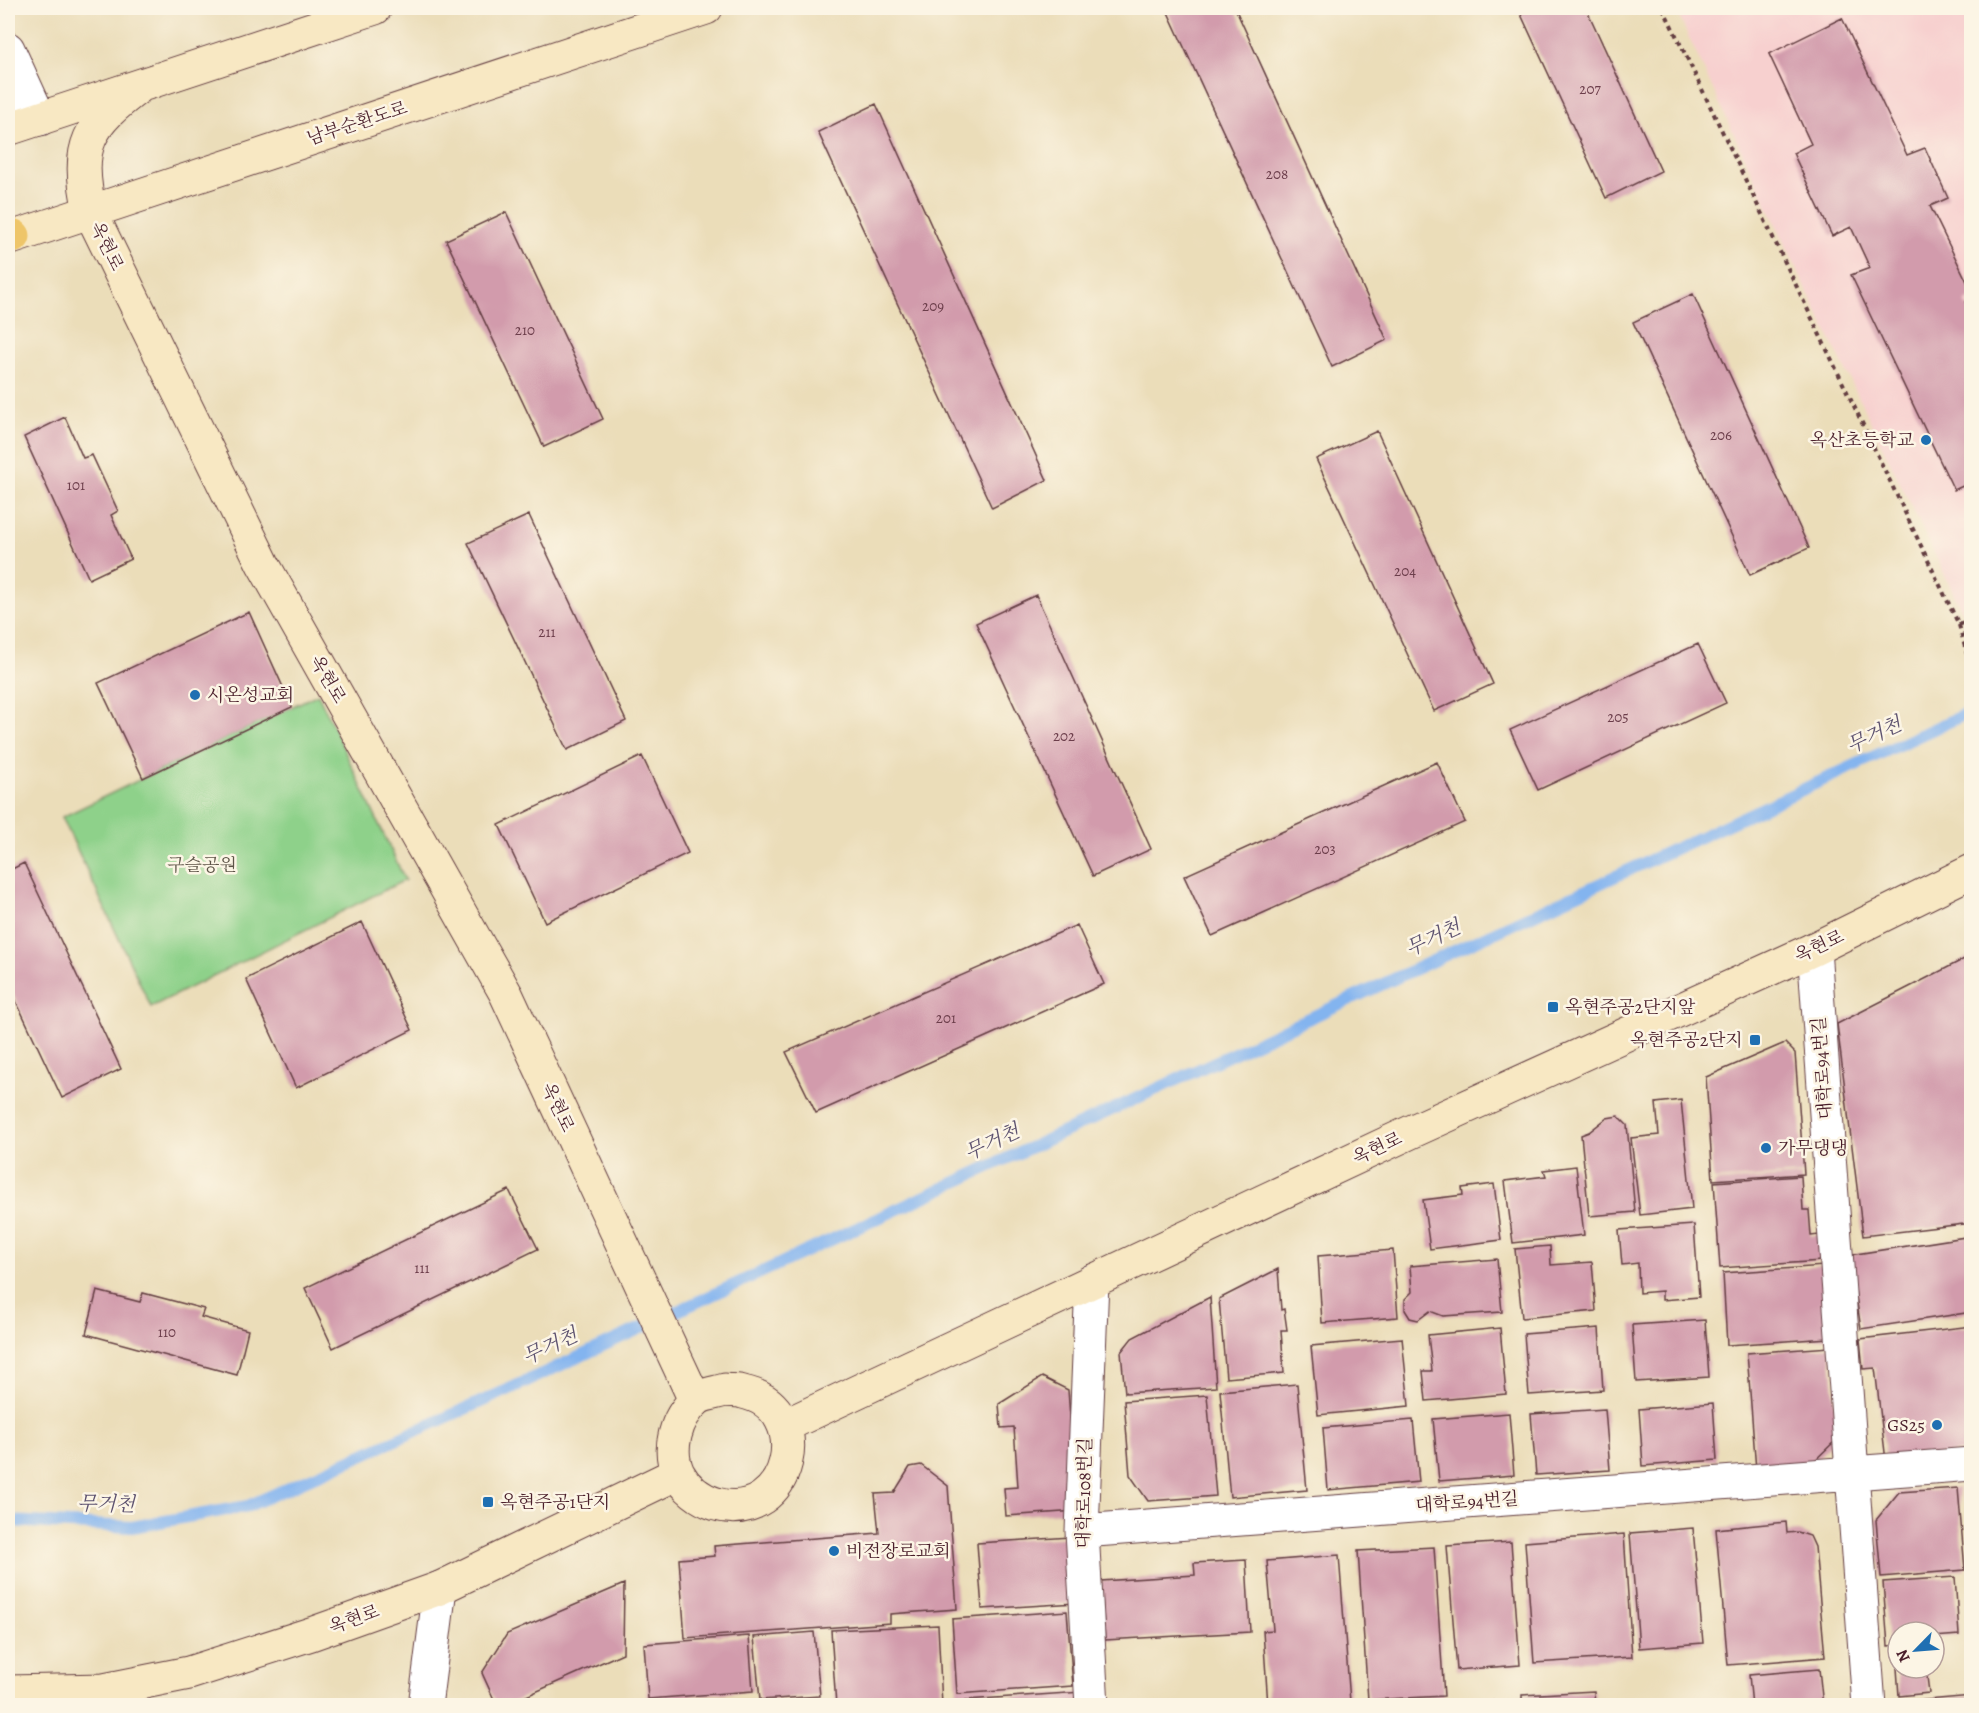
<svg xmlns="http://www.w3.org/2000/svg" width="1979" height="1713" font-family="Alegreya,'Noto Serif KR',serif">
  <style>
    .built { fill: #f7d0cf }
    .green { fill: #8ed18a; stroke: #6c785a; stroke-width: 1.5 }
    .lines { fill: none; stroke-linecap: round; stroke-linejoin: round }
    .stream { stroke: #83b4ef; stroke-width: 12 }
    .building { fill: #d29bac }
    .street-casing { stroke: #623c40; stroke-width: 35 }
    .secondary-casing { stroke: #623c40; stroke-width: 35 }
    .highway-casing { stroke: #623c40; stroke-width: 35 }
    .path { stroke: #623c40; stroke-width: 4; stroke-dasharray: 4.5 4.5; stroke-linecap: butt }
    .street { stroke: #fff; stroke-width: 33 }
    .secondary { stroke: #f8e8c3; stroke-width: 33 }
    .highway { stroke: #eec569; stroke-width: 33 }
    .poi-dot { fill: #1f6fb2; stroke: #fcf5e5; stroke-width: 2 }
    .labels { text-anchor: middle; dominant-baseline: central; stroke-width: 5; stroke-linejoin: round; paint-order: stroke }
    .number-label { font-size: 15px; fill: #6c3e4b }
    .street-label { font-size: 18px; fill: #4a1f2b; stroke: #fcf5e5 }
    .poi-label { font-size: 18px; fill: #4a1f2b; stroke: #fcf5e5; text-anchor: start }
    .park-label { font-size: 18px; fill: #5e5448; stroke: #fcf5e5 }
    .water-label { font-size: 20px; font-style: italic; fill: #5e5370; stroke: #fcf5e5 }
  </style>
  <rect width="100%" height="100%" fill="#fcf5e5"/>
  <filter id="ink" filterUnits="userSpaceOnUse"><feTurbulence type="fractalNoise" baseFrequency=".0167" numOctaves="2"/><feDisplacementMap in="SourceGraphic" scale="12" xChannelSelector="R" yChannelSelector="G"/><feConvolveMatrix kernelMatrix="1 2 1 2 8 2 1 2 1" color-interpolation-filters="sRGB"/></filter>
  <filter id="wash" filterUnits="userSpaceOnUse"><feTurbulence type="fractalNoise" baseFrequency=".008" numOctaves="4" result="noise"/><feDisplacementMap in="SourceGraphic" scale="24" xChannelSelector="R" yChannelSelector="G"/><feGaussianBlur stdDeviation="1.35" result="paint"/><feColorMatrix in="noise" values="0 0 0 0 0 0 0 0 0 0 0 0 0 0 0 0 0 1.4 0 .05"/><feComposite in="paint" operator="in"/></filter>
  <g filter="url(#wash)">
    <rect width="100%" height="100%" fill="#ebddb9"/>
    <!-- built -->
    <path class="built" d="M1682 8H1971V609L1963 613 1798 272 1676 10Z"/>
    <!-- green -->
    <path class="green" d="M318 694 405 880 151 1007 62 817Z"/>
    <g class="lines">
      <!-- stream -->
      <path class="stream" d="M8 1521 132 1527 248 1506 503 1392 1972 711"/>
    </g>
    <g id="blocks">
      <!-- building -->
      <path class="building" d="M1166 8H1235L1387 340 1332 367Z
        M1518 8H1586L1661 171 1606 198Z
        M1842 18 1907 155 1925 148 1948 198 1930 206 1972 292V298L1965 302 1972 315V482L1954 490 1851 275 1870 268 1851 227 1832 236 1793 153 1811 144 1769 54Z
        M876 104 1047 480 992 508 818 132Z
        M506 212 603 419 544 447 446 240Z
        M1693 294 1809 548 1750 575 1633 322Z
        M65 417 83 458 92 455 118 511 111 515 131 559 89 579 24 437Z
        M1377 431 1493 684 1434 711 1316 459Z
        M529 515 626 721 567 750 468 543Z
        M1036 595 1151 849 1093 876 976 623Z
        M249 612 292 707 143 778 98 683Z
        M1698 644 1726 703 1538 790 1510 730Z
        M642 756 688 853 545 922 499 825Z
        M1437 762 1465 822 1212 936 1184 876Z
        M24 863 121 1069 62 1098 8 984V871Z
        M362 922 412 1030 296 1088 246 979Z
        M1077 925 1104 984 816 1113 786 1052Z
        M1972 955V1223L1863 1236 1837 1024Z
        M1785 1043 1795 1053 1804 1174 1713 1180 1706 1077Z
        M1681 1100 1692 1209 1640 1215 1631 1138 1659 1135 1656 1103Z
        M1618 1116 1627 1125 1635 1212 1589 1216 1581 1135 1589 1132 1607 1118Z
        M1576 1166 1584 1235 1513 1243 1505 1181 1546 1176 1544 1170Z
        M1801 1176 1803 1210H1809L1811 1236 1819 1235 1821 1261 1720 1268 1714 1182Z
        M1494 1184 1501 1240 1430 1249 1423 1200 1463 1195 1462 1188Z
        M509 1190 538 1249 333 1348 305 1288Z
        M1694 1225 1699 1297 1662 1300V1291L1639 1293 1638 1263 1622 1265 1619 1230Z
        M1972 1236V1312L1861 1329 1850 1255Z
        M1550 1246 1551 1265 1592 1262 1596 1311 1522 1318 1515 1249Z
        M1393 1250 1398 1317 1322 1323 1318 1256Z
        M1497 1259 1502 1312 1443 1316 1430 1311 1418 1320 1410 1318 1405 1310V1299L1412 1292 1410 1266Z
        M1824 1266 1829 1338 1727 1345 1723 1273Z
        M1278 1269 1281 1310 1284 1309 1287 1330H1281L1284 1373 1226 1378 1219 1299Z
        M97 1291 140 1302 143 1293 204 1309 201 1317 248 1330 237 1375 86 1334Z
        M1210 1297 1216 1387 1125 1393 1121 1352 1132 1338Z
        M1705 1320 1709 1377 1636 1382 1632 1325Z
        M1972 1326V1451L1886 1461 1875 1368 1863 1369 1860 1339Z
        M1500 1328 1506 1394 1426 1401 1423 1371H1432L1428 1335Z
        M1599 1328 1603 1390 1529 1395 1524 1334Z
        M1402 1338 1409 1406 1318 1415 1311 1346Z
        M1830 1347 1838 1438 1809 1466 1756 1470 1747 1353Z
        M1042 1377 1068 1390 1077 1511 1006 1516 1004 1488 1018 1487 1014 1427 1001 1428 999 1404Z
        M1297 1384 1307 1490 1230 1497 1220 1391Z
        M1207 1395 1216 1496 1148 1501 1130 1475 1124 1401Z
        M1713 1403 1717 1460 1643 1466 1639 1409Z
        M1605 1409 1610 1470 1536 1475 1531 1414Z
        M1509 1413 1514 1475 1439 1481 1433 1419Z
        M1413 1420 1419 1482 1328 1490 1323 1428Z
        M921 1465 948 1486 957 1609 890 1614V1623L685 1638 679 1559 715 1556 714 1546 879 1533 875 1494 894 1493 910 1467Z
        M1958 1488 1965 1570 1881 1577 1876 1520 1899 1492Z
        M1786 1522 1787 1533 1798 1532 1810 1536 1815 1547 1825 1657 1728 1665 1716 1529Z
        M1693 1528 1703 1643 1639 1648 1630 1533Z
        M1624 1534 1632 1657 1534 1663 1525 1542Z
        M1071 1537 1076 1603 982 1609 977 1543Z
        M1511 1542 1520 1665 1457 1670 1447 1546Z
        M1434 1547 1444 1696 1368 1700 1358 1551Z
        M1339 1555 1350 1702 1268 1706 1263 1631 1273 1630 1267 1561Z
        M1246 1560 1250 1632 1105 1640 1101 1581 1195 1575 1194 1563Z
        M1955 1577 1959 1635 1934 1637V1632H1898V1645L1888 1646 1883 1582Z
        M624 1584 623 1653 504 1706H497L482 1673 507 1634Z
        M1067 1611 1073 1686 957 1694 952 1619Z
        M938 1625 942 1706H836L831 1630Z
        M814 1632 820 1696 760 1700 754 1637Z
        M749 1636 753 1691 648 1699 644 1644Z
        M1897 1668H1926L1929 1693 1899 1696Z
        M1819 1669 1823 1706H1752L1749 1675Z
        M1594 1691 1595 1706H1522V1695Z
        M1082 1692 1083 1706H967L966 1700Z
        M1972 1696V1706H1905V1702Z
        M1502 1700V1706H1446V1704Z"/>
    </g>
  </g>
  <g filter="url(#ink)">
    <use href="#blocks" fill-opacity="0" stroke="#623c40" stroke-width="1.5"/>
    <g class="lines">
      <defs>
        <path id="street" d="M8 49 40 119
          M1814 949 1869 1706
          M1092 1281 1082 1531 1092 1706
          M1082 1531 1972 1464
          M425 1706 440 1588"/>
        <path id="secondary" d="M140 86C88 125 75 145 90 211L263 564 506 994 695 1400
          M8 129 375 8
          M8 239 706 8
          M725 1390C731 1391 738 1390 743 1392 818 1408 791 1525 716 1504 700 1499 686 1488 678 1473 667 1449 676 1418 695 1401 701 1394 716 1393 725 1390Z
          M784 1426 1413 1131 1814 949 1972 871
          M8 1692 104 1690 189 1673 311 1634 440 1588 678 1473"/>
        <path id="highway" d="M8 238 14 236"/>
      </defs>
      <!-- street casing -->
      <use href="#street" class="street-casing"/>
      <!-- secondary casing -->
      <use href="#secondary" class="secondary-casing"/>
      <!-- highway casing -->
      <use href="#highway" class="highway-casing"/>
      <!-- path -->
      <path class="path" d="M1663 8 1959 625 1972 619
        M1959 625 1972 673"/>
      <!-- street -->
      <use href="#street" class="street"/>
      <!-- secondary -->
      <use href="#secondary" class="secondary"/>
      <!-- highway -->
      <use href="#highway" class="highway"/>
    </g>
  </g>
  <!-- markers -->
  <g class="poi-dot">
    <circle cx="1926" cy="440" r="6"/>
    <circle cx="195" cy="695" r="6"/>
    <rect x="1547" y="1001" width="12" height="12" rx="3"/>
    <rect x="1749" y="1034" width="12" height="12" rx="3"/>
    <circle cx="1766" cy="1148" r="6"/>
    <circle cx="1937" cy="1425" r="6"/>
    <rect x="482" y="1496" width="12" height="12" rx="3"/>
    <circle cx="834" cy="1551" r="6"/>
  </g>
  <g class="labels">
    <!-- number labels -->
    <g class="number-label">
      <text x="1590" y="89">207</text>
      <text x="1277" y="174">208</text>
      <text x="933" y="306">209</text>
      <text x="525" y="330">210</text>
      <text x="1721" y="435">206</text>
      <text x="76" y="485">101</text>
      <text x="1405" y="571">204</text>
      <text x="547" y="632">211</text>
      <text x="1618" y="717">205</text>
      <text x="1064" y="736">202</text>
      <text x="1325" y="849">203</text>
      <text x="946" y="1018">201</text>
      <text x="422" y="1268">111</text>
      <text x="167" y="1332">110</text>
    </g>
    <!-- street labels -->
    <g class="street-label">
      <text transform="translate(357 123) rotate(-18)">남부순환도로</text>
      <text transform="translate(107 246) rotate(64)">옥현로</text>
      <text transform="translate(328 679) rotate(60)">옥현로</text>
      <text transform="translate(1819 946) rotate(-25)">옥현로</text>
      <text transform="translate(1822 1068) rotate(-94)">대학로94번길</text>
      <text transform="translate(558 1107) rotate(65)">옥현로</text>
      <text transform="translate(1377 1148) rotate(-25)">옥현로</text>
      <text transform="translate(1084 1493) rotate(-89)">대학로108번길</text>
      <text transform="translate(1467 1502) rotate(-4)">대학로94번길</text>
      <text transform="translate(354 1619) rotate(-20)">옥현로</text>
    </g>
    <!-- poi labels -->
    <g class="poi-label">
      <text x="1914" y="440" text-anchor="end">옥산초등학교</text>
      <text x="207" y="695">시온성교회</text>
      <text x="1565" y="1007">옥현주공2단지앞</text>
      <text x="1743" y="1040" text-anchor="end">옥현주공2단지</text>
      <text x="1778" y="1148">가무댕댕</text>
      <text x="1925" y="1425" text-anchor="end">GS25</text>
      <text x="500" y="1502">옥현주공1단지</text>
      <text x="846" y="1551">비전장로교회</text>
    </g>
    <!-- park labels -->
    <g class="park-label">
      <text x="202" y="865">구슬공원</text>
    </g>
    <!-- water labels -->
    <g class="water-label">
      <text transform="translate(1874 735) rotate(-25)">무거천</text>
      <text transform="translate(1433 938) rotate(-25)">무거천</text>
      <text transform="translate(992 1142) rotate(-25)">무거천</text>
      <text transform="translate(550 1346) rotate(-25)">무거천</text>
      <text transform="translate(106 1504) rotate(1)">무거천</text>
    </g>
  </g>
  <!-- margin -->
  <rect width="1979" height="1713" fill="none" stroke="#fcf5e5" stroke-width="30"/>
  <!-- north arrow -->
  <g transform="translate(1916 1650) rotate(245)"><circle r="28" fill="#fcf5e5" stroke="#b59f9b" stroke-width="1.5"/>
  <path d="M0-4.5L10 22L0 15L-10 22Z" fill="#1f6fb2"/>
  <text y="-9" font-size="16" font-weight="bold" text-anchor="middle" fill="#4a1f2b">N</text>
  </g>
</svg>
